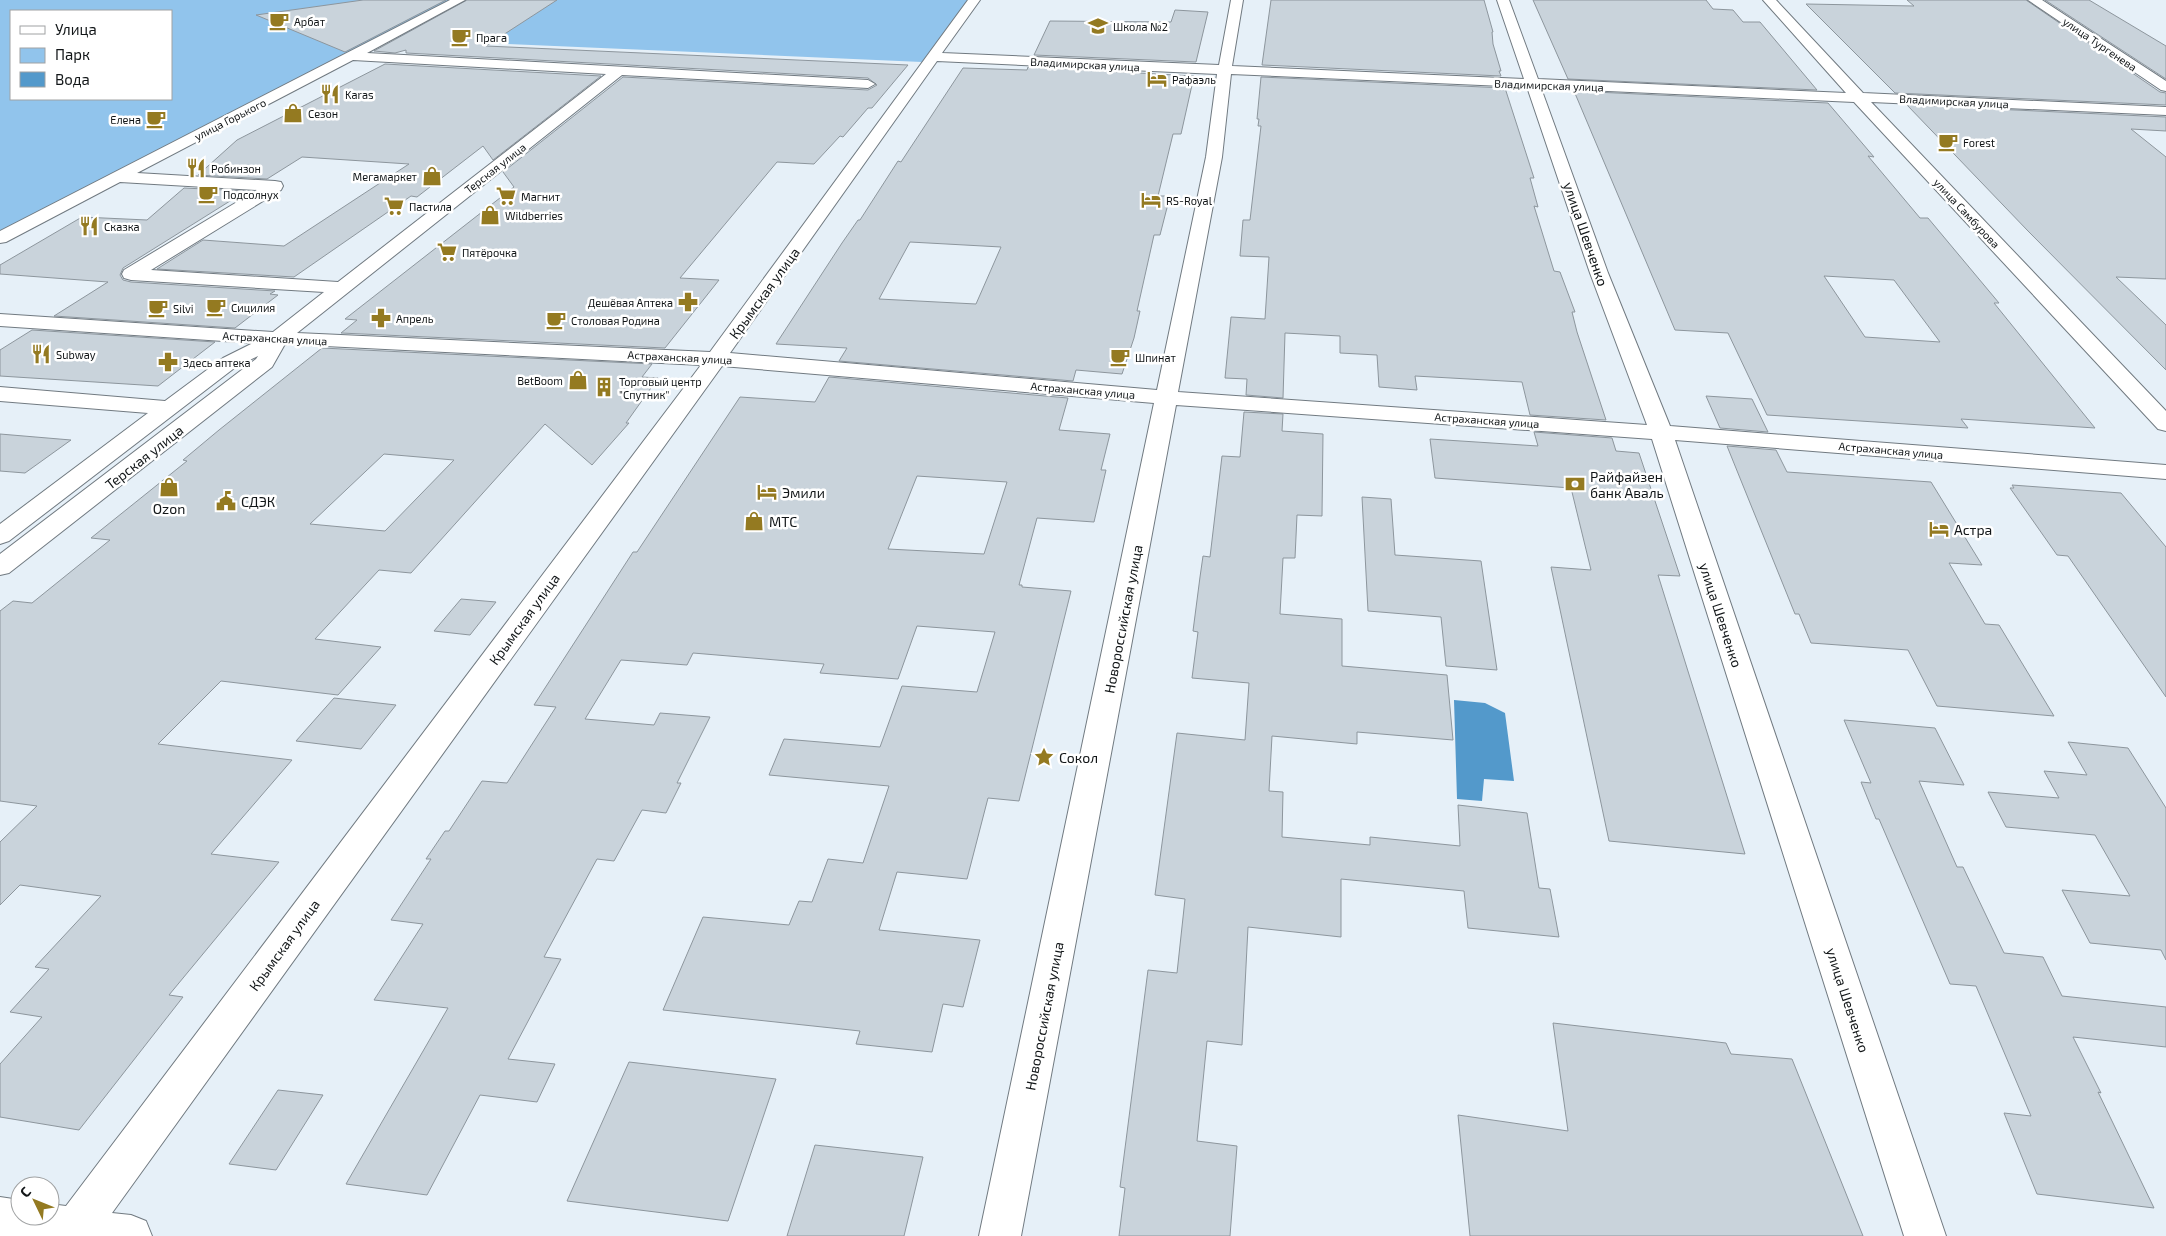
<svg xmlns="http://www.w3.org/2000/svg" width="2166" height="1236" font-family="'Exo 2',sans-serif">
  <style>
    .green { fill: #91c4ec; fill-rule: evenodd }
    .water { fill: #5399cb }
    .building { fill: #c9d3db; stroke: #8d969d; fill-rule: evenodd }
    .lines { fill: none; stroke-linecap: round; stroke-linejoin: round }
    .minor-casing { stroke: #717a81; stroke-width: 2 }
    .minor { fill: #fff; fill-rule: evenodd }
    .labels { text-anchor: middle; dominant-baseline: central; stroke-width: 5; stroke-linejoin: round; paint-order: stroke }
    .far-poi-label { font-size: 11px; fill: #121618; stroke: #fff; text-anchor: start }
    .far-street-label { font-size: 11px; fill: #121618; stroke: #fff }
    .street-label { font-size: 14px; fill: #121618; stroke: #fff }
    .poi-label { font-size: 14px; fill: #121618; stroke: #fff; text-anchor: start }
  </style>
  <rect width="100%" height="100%" fill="#e6f0f8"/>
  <!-- green -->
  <path class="green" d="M0 0H459L0 238ZM11 11H171V99H11Z
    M469 0H968L922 62 395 39Z"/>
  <!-- water -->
  <path class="water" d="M1454 700 1485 703 1505 713 1514 781 1484 779 1482 801 1457 799Z"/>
  <!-- building -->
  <path class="building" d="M363 0H446L345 52 256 15Z
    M467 0H557L486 46 908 65 872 108H868L843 137 840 136 814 164 777 162 680 278 719 280 665 348 341 333 357 320 345 319 514 187 503 172 623 77 868 90 877 85 868 78 406 53V50L395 53 374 51Z
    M1271 0H1484L1493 32H1492L1493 44 1501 71H1499L1501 76 1262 65Z
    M1533 0H1706L1713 9 1733 10 1743 22H1760L1817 90 1568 79Z
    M1907 0H2026L2160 92 2166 93V105L1895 93 1806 4 1914 6Z
    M2045 0H2089L2166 46V79Z
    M1175 10 1208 12 1196 62 1034 55 1050 21 1171 22Z
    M385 64 601 76 493 160 483 146 417 197 411 196 294 277 157 269 203 240 284 246 409 164 302 157 267 179 198 175 237 140Z
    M1028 67 1194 76 1181 134H1173L1158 196H1170L1160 235H1154L1137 311H1140L1134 338 1122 374 1076 370 1073 381 839 361 847 348 776 344 842 243 858 220H860L898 161 901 162 963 68 1027 70ZM910 242 1001 247 976 304 879 299Z
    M1261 77 1505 88 1534 178H1530L1538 207 1534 206 1554 271 1560 272 1575 312H1572L1577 332 1606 420 1530 415 1522 382 1415 376 1417 390 1379 387 1377 355 1340 353V336L1285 333 1283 398 1246 395 1247 379 1225 378 1231 317 1265 319 1269 257 1240 256 1243 220H1250L1261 126H1258L1259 119H1257Z
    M1574 91 1828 103 1874 157 1868 156 1920 218H1928L1999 303H1994L2095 428 1961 419 1968 428 1767 415 1728 333 1675 330ZM1824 276 1894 280 1940 342 1865 337Z
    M1907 105 2166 117V131L2131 129 2166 157V279L2116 277 2166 325V370L2028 231Z
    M184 188 246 191 123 268 120 275 123 280 131 282 275 291 270 294 278 295 235 328 54 316 108 282 0 274V265L82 217 147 220Z
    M32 330 215 342 158 386 0 376V350Z
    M322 348 652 364 642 377 658 378 626 423H629L592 465 545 424 411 573 379 570 315 639 381 647 338 695 221 681 158 744 292 760 211 854 279 862 169 995 183 997 79 1130 0 1117V1064L42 1017 10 1012 49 969 35 967 101 896 20 885 0 905V842L37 806 0 801V611L13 601 32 603 110 540 91 538 187 461 183 460 219 430ZM384 454 454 460 385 531 310 524Z
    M829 377 1068 398 1059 430 1110 434 1101 470H1106L1094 522 1037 518 1019 585H1022V587L1071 591 1019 801 988 798 967 879 897 872 879 930 980 940 963 1007 943 1004 932 1052 856 1044 860 1031 663 1010 703 917 789 925 799 901 812 902 828 859 863 863 889 786 769 775 784 739 880 747 902 686 977 692 995 632 917 626 898 679 820 673 824 664 693 653 687 665 621 660 585 719 654 725 660 713 710 717 677 783H681L666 813 642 810 614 861 597 859 544 957 561 959 508 1059 555 1064 537 1102 480 1095 427 1195 346 1184 448 1008 374 1000 423 924 391 920 431 859H426L445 831H449L482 781 507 783 556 707 534 705 633 552H637L740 397 815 402ZM917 476 1007 482 984 554 888 549Z
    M1706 396 1752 399 1768 432 1720 428Z
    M1244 412 1283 414 1282 431 1323 434 1322 516 1297 515 1295 558H1283L1280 614 1342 619V666L1447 675 1453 740 1357 732V744L1272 736 1269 791 1283 792 1282 837 1370 845V837L1460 846 1458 805 1527 813 1539 888 1550 889 1559 937 1468 928 1464 891 1341 879V937L1248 927 1242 1045 1207 1041 1197 1141 1237 1146 1230 1236H1119L1125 1188 1120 1187 1148 970 1177 973 1185 899 1155 895 1177 733 1245 740 1249 683 1192 678 1198 632 1193 631 1200 577 1203 556 1210 557 1222 456 1240 457Z
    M1534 432 1612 438 1616 451 1639 453 1680 576 1658 575 1745 854 1609 841 1551 567 1591 570 1571 488 1435 478 1430 439 1538 446Z
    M0 434 71 440 25 473 0 471Z
    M1727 446 1776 450 1787 472 1931 482 1982 565 1949 563 1985 624 1999 625 2054 716 1937 706 1908 650 1811 643 1799 614H1795Z
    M2012 485 2121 493 2166 547V697L2068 556 2057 555 2010 488H2014Z
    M1362 497 1391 499 1395 555 1481 561 1497 670 1446 666 1441 617 1368 611Z
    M461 599 496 602 470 635 434 631Z
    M334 698 396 705 361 749 296 741Z
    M1844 720 1935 728 1964 785 1919 781 1957 867H1963L2004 953 2043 957 2062 996 2166 1007V1047L2073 1037 2101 1093 2098 1092 2154 1208 2037 1194 2004 1113 2031 1116 1976 986 1950 984 1879 819H1876L1861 782 1871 783Z
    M2068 742 2128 748 2166 808V960L2161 950 2090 943 2062 890 2130 896 2095 835 2006 827 1988 792 2059 798 2044 771 2087 775Z
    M1553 1023 1726 1043 1731 1054 1792 1059 1863 1236H1470L1458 1115 1568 1131Z
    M629 1062 776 1079 728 1221 567 1201Z
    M278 1090 323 1095 276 1170 229 1164Z
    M815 1145 923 1157 904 1236H787Z"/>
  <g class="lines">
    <defs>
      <path id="minor" d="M450 0H465L367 53 868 80 875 84 868 88 622 75 297 333 710 352 968 0H980L942 53 1219 65 1231 0H1243L1232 66 1524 79 1497 0H1509L1538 79 1846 93 1763 0H1776L1863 93 2166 107V115L1871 102 2166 411V431L2158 429 1854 102 1541 88 1608 273 1670 426 2166 465V479L1675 440 1946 1236H1904L1652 439 1176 405 1021 1236H979L1154 403 722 366 112 1213 131 1215 146 1221 152 1236H0V1197L20 1200V1216H50V1204L66 1206 701 365 285 344 272 367 9 573 0 575V554L256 359 258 356 237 366 9 541 0 544V524L148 413 0 401V387L165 401 223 358 253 343 0 326V314L273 332 324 292 131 280 124 278 122 274 124 270 257 190 120 182 6 242 0 243V231ZM353 60 606 74 338 282 151 270 281 190 283 186 281 182 275 181 137 173ZM937 61 1217 74 1206 157 1157 390 730 353ZM1231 74 1527 87 1590 273 1647 425 1178 392 1222 157Z
        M2028 0H2042L2166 81V91L2161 90Z"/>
    </defs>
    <!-- minor casing -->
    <use href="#minor" class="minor-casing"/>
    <!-- minor -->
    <use href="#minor" class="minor"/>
  </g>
  <!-- icons -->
  <defs>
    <symbol id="cafe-bare" viewBox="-9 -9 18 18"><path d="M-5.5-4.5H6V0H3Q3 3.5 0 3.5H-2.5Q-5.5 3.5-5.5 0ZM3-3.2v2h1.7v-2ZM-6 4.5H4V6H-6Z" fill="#947a21" stroke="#fff" stroke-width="2.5" paint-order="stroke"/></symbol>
    <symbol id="school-bare" viewBox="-9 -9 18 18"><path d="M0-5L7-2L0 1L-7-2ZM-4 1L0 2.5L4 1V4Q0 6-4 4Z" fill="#947a21" stroke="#fff" stroke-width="2.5" paint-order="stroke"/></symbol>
    <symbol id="hotel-bare" viewBox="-9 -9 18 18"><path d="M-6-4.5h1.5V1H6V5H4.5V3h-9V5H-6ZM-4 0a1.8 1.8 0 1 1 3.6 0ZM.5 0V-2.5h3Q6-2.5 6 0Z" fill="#947a21" stroke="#fff" stroke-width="2.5" paint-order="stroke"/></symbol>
    <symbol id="restaurant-bare" viewBox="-9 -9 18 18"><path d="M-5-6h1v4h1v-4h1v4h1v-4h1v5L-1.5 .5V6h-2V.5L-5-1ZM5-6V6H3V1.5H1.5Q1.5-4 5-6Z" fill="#947a21" stroke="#fff" stroke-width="2.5" paint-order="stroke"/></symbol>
    <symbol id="shop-bare" viewBox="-9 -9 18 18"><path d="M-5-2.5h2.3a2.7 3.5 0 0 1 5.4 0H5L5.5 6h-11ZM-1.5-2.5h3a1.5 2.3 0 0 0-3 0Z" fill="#947a21" stroke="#fff" stroke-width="2.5" paint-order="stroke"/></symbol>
    <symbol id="supermarket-bare" viewBox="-9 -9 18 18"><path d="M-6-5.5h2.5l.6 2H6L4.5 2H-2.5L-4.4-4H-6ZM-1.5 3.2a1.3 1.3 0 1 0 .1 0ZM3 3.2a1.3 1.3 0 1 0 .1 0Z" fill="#947a21" stroke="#fff" stroke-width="2.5" paint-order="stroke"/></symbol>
    <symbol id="pharmacy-bare" viewBox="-9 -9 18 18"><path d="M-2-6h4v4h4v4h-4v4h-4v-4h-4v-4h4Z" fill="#947a21" stroke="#fff" stroke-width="2.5" paint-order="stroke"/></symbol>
    <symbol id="building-bare" viewBox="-9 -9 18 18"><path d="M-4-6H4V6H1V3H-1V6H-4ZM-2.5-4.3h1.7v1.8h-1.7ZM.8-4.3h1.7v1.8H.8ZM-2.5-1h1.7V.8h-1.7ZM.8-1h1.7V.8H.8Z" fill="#947a21" stroke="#fff" stroke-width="2.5" paint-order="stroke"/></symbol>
    <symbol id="bank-bare" viewBox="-9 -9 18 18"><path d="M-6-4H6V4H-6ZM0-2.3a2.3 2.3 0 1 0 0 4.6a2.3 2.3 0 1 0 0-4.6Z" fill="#947a21" stroke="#fff" stroke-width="2.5" paint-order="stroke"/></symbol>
    <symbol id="civic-bare" viewBox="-9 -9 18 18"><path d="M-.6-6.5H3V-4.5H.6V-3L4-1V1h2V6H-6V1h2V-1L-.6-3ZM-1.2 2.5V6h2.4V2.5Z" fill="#947a21" stroke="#fff" stroke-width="2.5" paint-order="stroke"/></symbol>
    <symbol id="sight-bare" viewBox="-9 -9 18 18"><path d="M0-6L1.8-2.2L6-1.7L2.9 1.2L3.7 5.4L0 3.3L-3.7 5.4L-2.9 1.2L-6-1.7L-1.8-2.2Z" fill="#947a21" stroke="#fff" stroke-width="2.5" paint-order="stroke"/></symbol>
  </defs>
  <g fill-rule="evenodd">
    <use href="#cafe-bare" x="265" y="7" width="28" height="28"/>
    <use href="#school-bare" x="1084" y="12" width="28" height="28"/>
    <use href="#cafe-bare" x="447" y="23" width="28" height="28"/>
    <use href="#hotel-bare" x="1143" y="65" width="28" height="28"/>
    <use href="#restaurant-bare" x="316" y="80" width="28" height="28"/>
    <use href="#shop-bare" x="279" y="99" width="28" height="28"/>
    <use href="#cafe-bare" x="142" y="105" width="28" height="28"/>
    <use href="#cafe-bare" x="1934" y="128" width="28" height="28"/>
    <use href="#restaurant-bare" x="182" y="154" width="28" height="28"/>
    <use href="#shop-bare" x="418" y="162" width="28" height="28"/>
    <use href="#cafe-bare" x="194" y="180" width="28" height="28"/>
    <use href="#supermarket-bare" x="492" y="182" width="28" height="28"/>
    <use href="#hotel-bare" x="1137" y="186" width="28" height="28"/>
    <use href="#supermarket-bare" x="380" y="192" width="28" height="28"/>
    <use href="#shop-bare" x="476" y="201" width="28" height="28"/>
    <use href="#restaurant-bare" x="75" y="212" width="28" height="28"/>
    <use href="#supermarket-bare" x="433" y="238" width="28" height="28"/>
    <use href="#pharmacy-bare" x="674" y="288" width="28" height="28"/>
    <use href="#cafe-bare" x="202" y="293" width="28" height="28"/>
    <use href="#cafe-bare" x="144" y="294" width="28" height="28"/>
    <use href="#pharmacy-bare" x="367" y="304" width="28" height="28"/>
    <use href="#cafe-bare" x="542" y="306" width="28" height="28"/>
    <use href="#restaurant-bare" x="27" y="340" width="28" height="28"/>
    <use href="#cafe-bare" x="1106" y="343" width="28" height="28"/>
    <use href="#pharmacy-bare" x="154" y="348" width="28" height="28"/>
    <use href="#shop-bare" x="564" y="366" width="28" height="28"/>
    <use href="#building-bare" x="590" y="373" width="28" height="28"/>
    <use href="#bank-bare" x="1561" y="470" width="28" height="28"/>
    <use href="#shop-bare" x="155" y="473" width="28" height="28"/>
    <use href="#hotel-bare" x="753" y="478" width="28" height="28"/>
    <use href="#civic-bare" x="212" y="487" width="28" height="28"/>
    <use href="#shop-bare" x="740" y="507" width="28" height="28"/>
    <use href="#hotel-bare" x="1925" y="515" width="28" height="28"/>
    <use href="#sight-bare" x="1030" y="743" width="28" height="28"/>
  </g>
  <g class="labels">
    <!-- far-poi labels -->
    <g class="far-poi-label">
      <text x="294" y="21">Арбат</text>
      <text x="1113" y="26">Школа №2</text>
      <text x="476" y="37">Прага</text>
      <text x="1172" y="79">Рафаэль</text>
      <text x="345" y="94">Karas</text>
      <text x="308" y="113">Сезон</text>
      <text x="141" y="119" text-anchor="end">Елена</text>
      <text x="1963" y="142">Forest</text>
      <text x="211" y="168">Робинзон</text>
      <text x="417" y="176" text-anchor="end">Мегамаркет</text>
      <text x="223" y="194">Подсолнух</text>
      <text x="521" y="196">Магнит</text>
      <text x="1166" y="200">RS-Royal</text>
      <text x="409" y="206">Пастила</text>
      <text x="505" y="215">Wildberries</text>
      <text x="104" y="226">Сказка</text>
      <text x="462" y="252">Пятёрочка</text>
      <text x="673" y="302" text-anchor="end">Дешёвая Аптека</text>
      <text x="231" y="307">Сицилия</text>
      <text x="173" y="308">Silvi</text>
      <text x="396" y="318">Апрель</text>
      <text x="571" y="320">Столовая Родина</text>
      <text x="56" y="354">Subway</text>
      <text x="1135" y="357">Шпинат</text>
      <text x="183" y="362">Здесь аптека</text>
      <text x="563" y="380" text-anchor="end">BetBoom</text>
      <text x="619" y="381">Торговый центр<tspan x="619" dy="13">"Спутник"</tspan></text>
    </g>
    <!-- far-street labels -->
    <g class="far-street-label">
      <text transform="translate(2100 44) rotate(34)">улица Тургенева</text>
      <text transform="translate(1085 64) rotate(3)">Владимирская улица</text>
      <text transform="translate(1549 85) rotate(2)">Владимирская улица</text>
      <text transform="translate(1954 101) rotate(3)">Владимирская улица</text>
      <text transform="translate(230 119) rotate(-27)">улица Горького</text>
      <text transform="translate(495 168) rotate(-38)">Терская улица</text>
      <text transform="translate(1967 213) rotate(47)">улица Самбурова</text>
      <text transform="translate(275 338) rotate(3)">Астраханская улица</text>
      <text transform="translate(680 357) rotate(3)">Астраханская улица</text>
      <text transform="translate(1083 390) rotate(5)">Астраханская улица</text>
      <text transform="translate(1487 420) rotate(4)">Астраханская улица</text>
      <text transform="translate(1891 450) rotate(5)">Астраханская улица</text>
    </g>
    <!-- street labels -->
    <g class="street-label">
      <text transform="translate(1586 234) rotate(71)">улица Шевченко</text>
      <text transform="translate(764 293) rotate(-54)">Крымская улица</text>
      <text transform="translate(144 457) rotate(-38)">Терская улица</text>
      <text transform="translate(1721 615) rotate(72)">улица Шевченко</text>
      <text transform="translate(524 619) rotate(-54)">Крымская улица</text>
      <text transform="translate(1123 619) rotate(-79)">Новороссийская улица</text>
      <text transform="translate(284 945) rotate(-54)">Крымская улица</text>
      <text transform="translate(1848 1000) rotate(72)">улица Шевченко</text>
      <text transform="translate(1044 1016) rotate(-79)">Новороссийская улица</text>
    </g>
    <!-- poi labels -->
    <g class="poi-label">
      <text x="1590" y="476">Райфайзен<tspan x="1590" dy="16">банк Аваль</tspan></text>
      <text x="782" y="492">Эмили</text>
      <text x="241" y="501">СДЭК</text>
      <text x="169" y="508" text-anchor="middle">Ozon</text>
      <text x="769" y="521">МТС</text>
      <text x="1954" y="529">Астра</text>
      <text x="1059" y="757">Сокол</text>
    </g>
  </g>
  <!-- legend -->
  <rect x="10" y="10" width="162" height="90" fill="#ffffff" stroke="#a0a2a3"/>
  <rect x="20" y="26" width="25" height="8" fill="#ffffff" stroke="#a0a2a3"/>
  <text x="55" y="35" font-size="15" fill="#121618">Улица</text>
  <rect x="20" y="48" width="25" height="15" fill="#91c4ec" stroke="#a0a2a3"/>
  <text x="55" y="60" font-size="15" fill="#121618">Парк</text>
  <rect x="20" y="72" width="25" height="15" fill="#5399cb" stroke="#a0a2a3"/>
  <text x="55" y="85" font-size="15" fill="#121618">Вода</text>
  <!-- north arrow -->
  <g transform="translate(35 1201) rotate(313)"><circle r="24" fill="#ffffff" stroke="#a0a2a3"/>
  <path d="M0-4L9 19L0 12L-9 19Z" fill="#947a21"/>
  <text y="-8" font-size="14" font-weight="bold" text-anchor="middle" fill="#121618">С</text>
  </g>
</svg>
